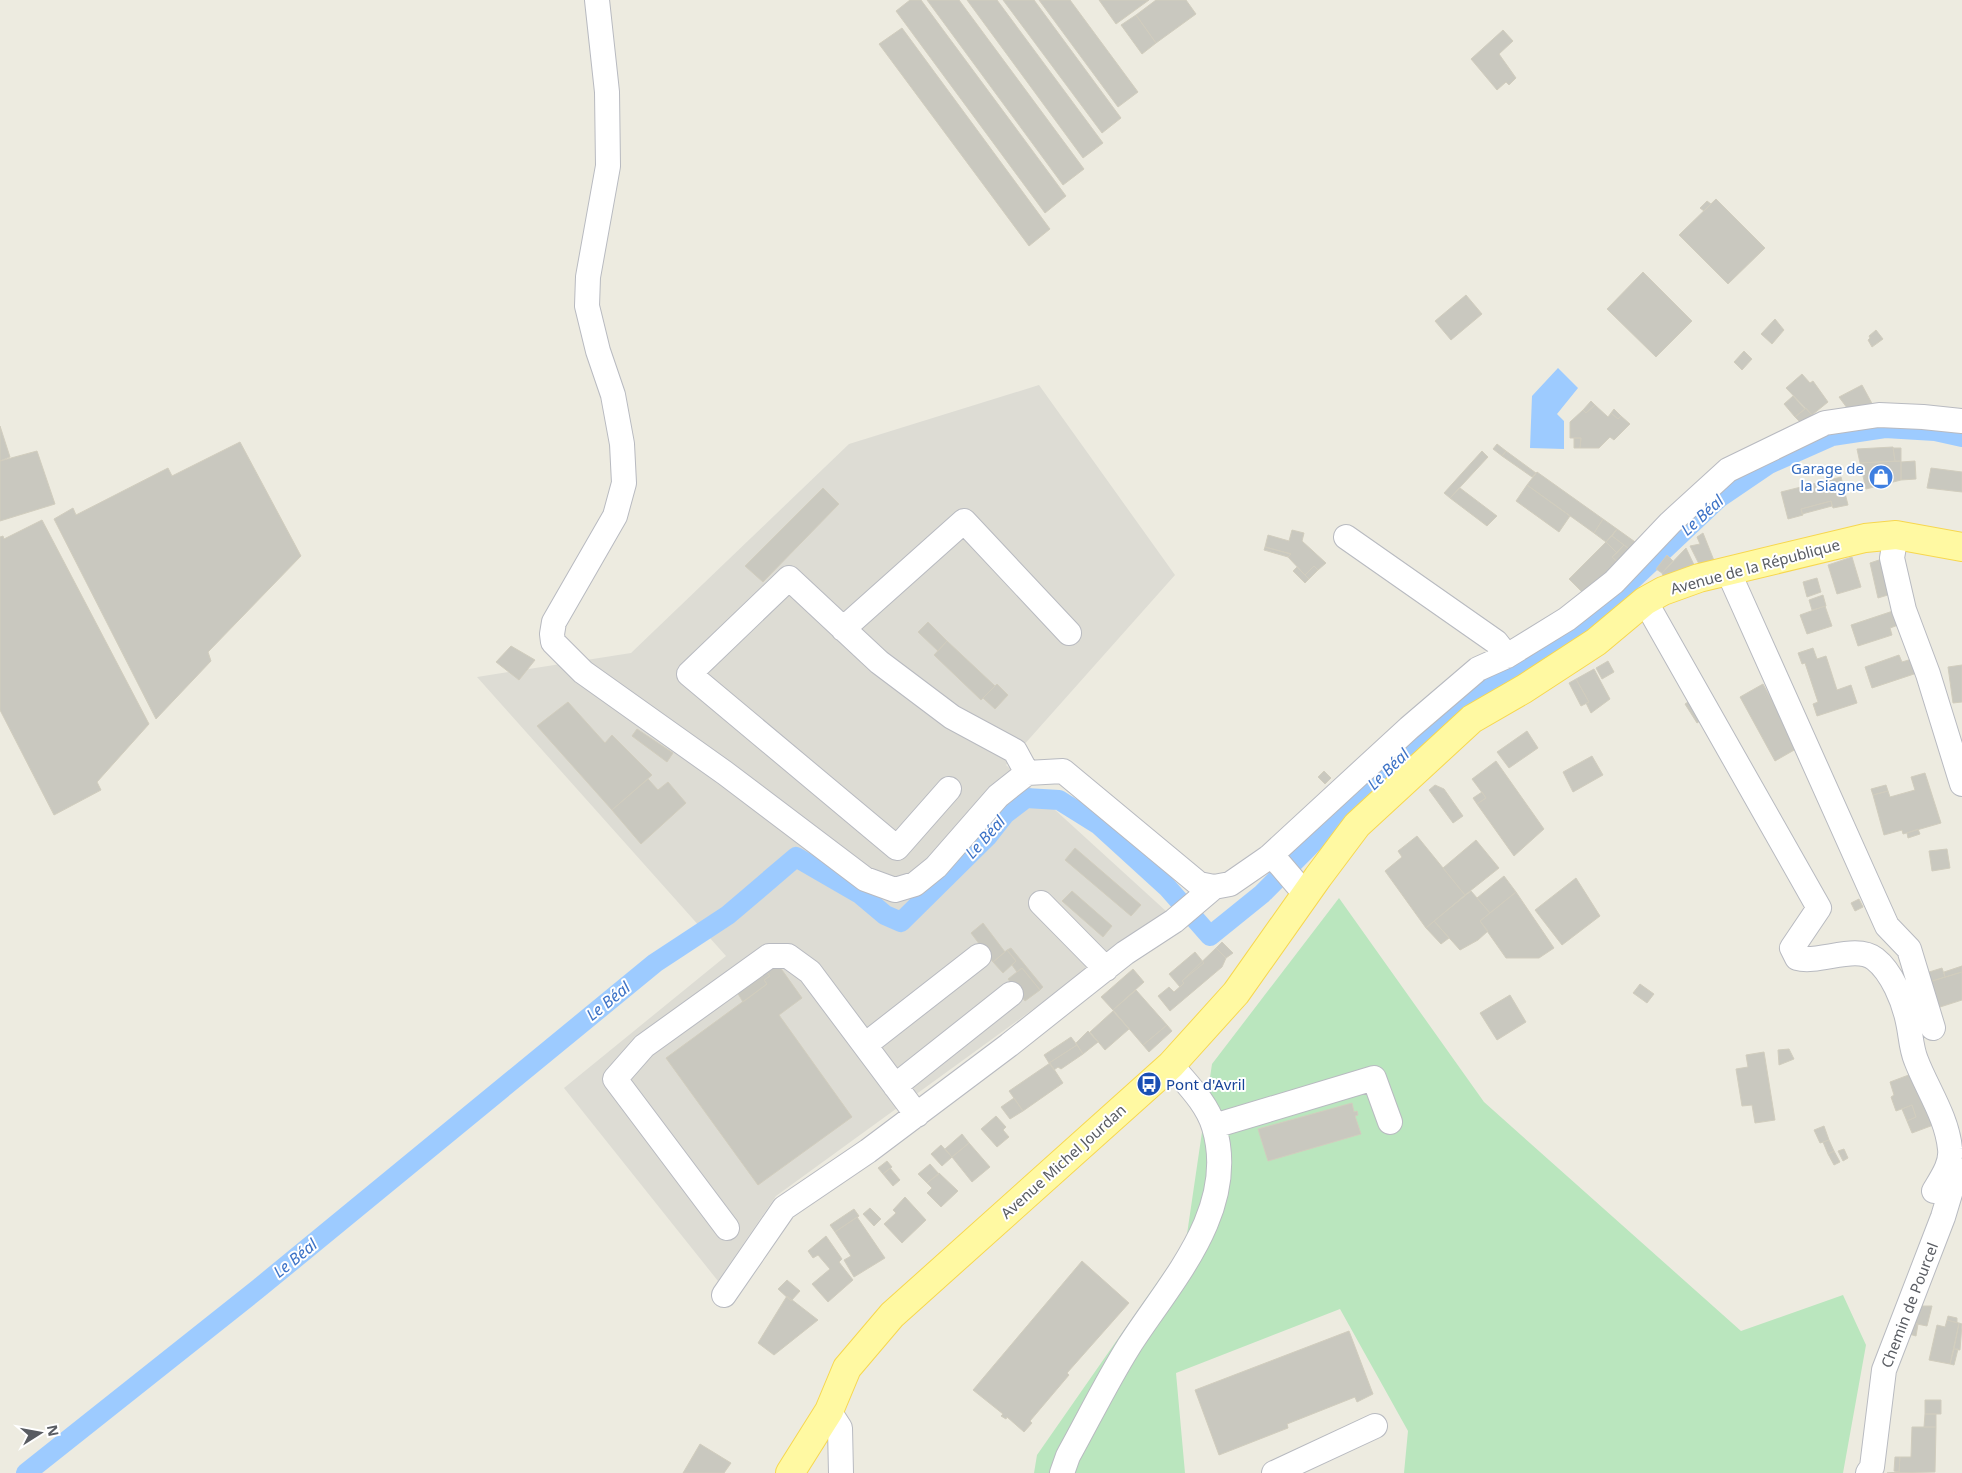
<svg xmlns="http://www.w3.org/2000/svg" width="1962" height="1473" font-family="'Noto Sans',sans-serif">
  <style>
    .industrial { fill: #dddcd4 }
    .green { fill: #bae6be }
    .water { fill: #9dcbff }
    .lines { fill: none; stroke-linecap: round; stroke-linejoin: round }
    .canal { stroke: #9dcbff; stroke-width: 20 }
    .building { fill: #c9c8bf; stroke: #d1cdbe }
    .minor-casing { stroke: #b8bac0; stroke-width: 26 }
    .major-casing { stroke: #f7d74f; stroke-width: 30 }
    .minor { stroke: #fff; stroke-width: 24 }
    .major { stroke: #fff9a2; stroke-width: 28 }
    .labels { text-anchor: middle; dominant-baseline: central; stroke-width: 4; stroke-linejoin: round; paint-order: stroke }
    .shop-label { font-size: 15px; fill: #366cbe; stroke: #fff; text-anchor: end }
    .street-label { font-size: 15px; fill: #595c62; stroke: #fff }
    .transit-label { font-size: 15px; fill: #164399; stroke: #fff; text-anchor: start }
    .water-label { font-size: 16px; font-style: italic; fill: #3c72c6; stroke: #fff }
  </style>
  <rect width="100%" height="100%" fill="#edebe0"/>
  <!-- industrial -->
  <path class="industrial" d="M1039 385 1175 575 1006 765 1167 912 776 1196 718 1281 564 1088 726 956 477 677 631 653 849 444Z"/>
  <!-- green -->
  <path class="green" d="M1339 898 1484 1102 1741 1331 1843 1295 1866 1345 1843 1473H1404L1408 1431 1340 1309 1176 1373 1185 1473H1034L1037 1455 1186 1241 1212 1064Z"/>
  <!-- water -->
  <path class="water" d="M1558 368 1578 388 1557 414 1564 421V449L1530 448 1532 396Z"/>
  <g class="lines">
    <!-- canal -->
    <path class="canal" d="M26 1473 259 1288 655 963 728 915 796 857 860 894 885 915 901 922 987 837 1005 814 1026 798 1059 800 1099 825 1167 887 1210 936 1262 894 1386 769 1472 692 1581 628 1719 498 1769 464 1832 436 1885 428 1935 431 1962 437"/>
  </g>
  <!-- building -->
  <path class="building" d="M910 0H921L1066 196 1045 213 896 11Z
    M927 0H959L1084 169 1063 185Z
    M967 0H997L1103 143 1083 158Z
    M1003 0H1034L1121 118 1102 133Z
    M1039 0H1070L1138 92 1118 107Z
    M1099 0H1149L1116 24Z
    M1156 0H1186L1196 14 1156 43 1136 15Z
    M1136 15 1156 43 1142 54 1121 25Z
    M902 28 1050 229 1029 246 879 44Z
    M1503 30 1513 41 1499 54 1516 78 1509 85 1506 82 1497 90 1471 59Z
    M1716 199 1765 248 1728 284 1679 235Z
    M1707 201 1711 204 1704 211 1700 208Z
    M1643 272 1692 321 1656 357 1607 309Z
    M1466 295 1482 314 1451 340 1435 321Z
    M1775 319 1784 330 1772 344 1761 334Z
    M1876 330 1883 339 1872 347 1868 340 1870 338 1869 336Z
    M1744 351 1752 359 1742 370 1734 362Z
    M1802 374 1810 383 1813 381 1828 402 1812 415 1786 388Z
    M1862 385 1875 409 1850 412 1839 397Z
    M1793 396 1805 409 1795 417 1784 404Z
    M1591 401 1595 405 1586 413 1583 410Z
    M1595 405 1608 417 1611 413 1618 419 1621 416 1630 424 1614 440 1610 437 1599 448H1580L1581 438H1570V422L1583 410 1586 413Z
    M1806 408 1812 415 1802 424 1795 417Z
    M1614 409 1621 416 1618 419 1611 413Z
    M0 426 10 457 0 461Z
    M1574 438H1581L1580 448H1574Z
    M240 442 301 556 208 652 211 661 156 719 54 519 73 508 76 515 168 468 172 476Z
    M1497 444 1506 451 1502 456 1493 449Z
    M1893 447 1895 461 1860 463 1857 449Z
    M1893 448H1901V461H1895Z
    M37 451 55 504 0 521V461Z
    M1482 451 1488 457 1450 498 1444 493Z
    M1506 451 1536 473 1532 477 1502 456Z
    M1901 461V480L1866 489 1860 463Z
    M1915 461 1916 479 1901 480V462Z
    M1931 468 1962 472V492L1927 488Z
    M1537 472 1603 519 1594 533 1527 485Z
    M1841 477 1848 505 1833 508 1831 501 1801 509 1803 515 1788 519 1781 492Z
    M1527 485 1570 516 1559 532 1516 501Z
    M823 488 839 504 763 582 745 566Z
    M1460 488 1497 516 1487 526 1450 498Z
    M1831 501 1832 506 1802 514 1801 509Z
    M1603 519 1617 529 1606 542 1594 533Z
    M42 520 149 724 97 782 101 790 54 815 0 710V537L3 536 4 539Z
    M1617 529 1638 544 1632 551 1612 536Z
    M1292 530 1304 533 1302 541 1326 563 1318 570 1314 566 1305 575 1288 557 1291 554 1265 547 1268 535 1289 541Z
    M1703 533 1715 563 1701 568 1690 546 1700 544 1697 537Z
    M1612 536 1624 545 1617 553 1606 542Z
    M1606 542 1617 553 1612 557 1621 565 1586 596 1569 579Z
    M1624 545 1632 551 1621 565 1612 557Z
    M1265 547 1291 554 1288 557 1264 550Z
    M1686 548 1696 569 1664 578 1662 573Z
    M1667 555 1673 561 1662 573 1656 569Z
    M1852 557 1861 587 1837 594 1828 565Z
    M1882 559 1891 594 1878 598 1870 563Z
    M1314 566 1318 570 1309 579 1305 575Z
    M1297 567 1309 579 1305 583 1293 571Z
    M1817 578 1821 592 1807 597 1803 582Z
    M1823 595 1826 606 1812 610 1809 600Z
    M1825 606 1832 626 1807 634 1800 615Z
    M1896 610 1901 624 1890 628 1892 635 1858 646 1851 625Z
    M928 622 947 641 938 651 918 632Z
    M947 641 995 686 981 700 934 655Z
    M511 646 535 660 519 680 496 662Z
    M1813 648 1817 659 1826 656 1837 690 1851 685 1857 703 1817 716 1813 704 1818 702 1805 663 1802 664 1798 653Z
    M1899 655 1902 662 1912 659 1917 673 1872 688 1865 667Z
    M1608 661 1614 672 1602 679 1596 668Z
    M1962 665V702L1953 703 1948 667Z
    M1594 669 1610 699 1591 713 1586 703 1589 702 1576 679Z
    M1576 679 1589 702 1581 706 1569 683Z
    M997 684 1008 695 995 709 983 698Z
    M1763 684 1792 737 1790 738 1796 749 1775 761 1740 697Z
    M1694 698 1706 717 1697 723 1685 704Z
    M568 702 605 743 612 735 652 775 612 810 537 726Z
    M637 729 673 753 667 762 632 736Z
    M1527 731 1538 748 1509 768 1497 752Z
    M1592 756 1603 775 1573 792 1563 772Z
    M1496 761 1544 829 1514 856 1477 804 1486 798 1472 779Z
    M1324 771 1331 778 1325 784 1318 777Z
    M1925 773 1941 823 1903 834 1902 830 1884 835 1873 795 1888 791 1890 797 1915 790 1911 777Z
    M648 779 658 790 668 782 686 803 641 844 612 810Z
    M1435 785 1444 789 1463 816 1453 823 1429 790Z
    M1886 785 1888 791 1873 795 1871 789Z
    M1482 792 1486 798 1477 804 1473 798Z
    M1918 829 1920 834 1908 838 1907 833Z
    M1417 836 1465 895 1426 928 1385 871 1402 857 1398 851Z
    M1476 840 1499 868 1465 895 1443 868Z
    M1075 848 1141 905 1131 916 1065 860Z
    M1947 849 1950 868 1932 871 1929 851Z
    M1504 876 1516 892 1490 913 1477 898Z
    M1576 878 1600 916 1562 945 1535 910Z
    M1072 891 1112 926 1103 937 1062 901Z
    M1471 891 1490 913 1480 921 1488 931 1478 940 1460 950 1434 921Z
    M1516 892 1554 948 1539 958H1506L1480 921Z
    M1859 899 1863 907 1855 911 1851 903Z
    M1434 921 1449 938 1441 944 1426 928Z
    M983 923 1005 952 993 962 971 933Z
    M1222 942 1233 953 1226 958 1216 948Z
    M1011 948 1043 987 1040 990 1022 968 1017 972 1012 965 1016 961 1007 950Z
    M1216 948 1226 958 1222 967 1170 1011 1158 996 1169 987 1174 992 1184 983 1182 981Z
    M1007 950 1016 961 1003 973 993 962Z
    M1195 952 1204 963 1182 981 1184 983 1180 987 1169 974Z
    M777 963 802 998 779 1015 852 1117 758 1185 666 1058 767 984 764 980 770 976 766 971Z
    M1962 966V972L1945 977 1944 972Z
    M1022 968 1040 990 1025 1001 1008 979Z
    M1942 968 1945 977 1929 982 1926 973Z
    M1133 969 1144 982 1113 1010 1101 997Z
    M766 971 770 976 764 980 767 984 743 1002 737 992Z
    M1962 972V1000L1937 1008 1929 982Z
    M1640 984 1654 994 1647 1003 1633 993Z
    M1136 990 1167 1025 1143 1045 1113 1010Z
    M1510 995 1526 1022 1497 1040 1480 1013Z
    M1113 1011 1129 1029 1105 1050 1090 1032Z
    M1167 1025 1172 1031 1149 1052 1143 1045Z
    M1088 1031 1098 1042 1083 1054 1076 1043Z
    M1071 1037 1077 1045 1049 1063 1044 1055Z
    M1077 1045 1083 1054 1061 1069 1058 1067 1054 1070 1049 1063Z
    M1789 1049 1794 1059 1779 1065 1778 1050Z
    M1764 1052 1775 1120 1755 1123 1752 1105 1742 1106 1736 1069 1748 1067 1746 1055Z
    M1050 1063 1063 1083 1023 1111 1009 1091Z
    M1914 1073 1936 1124 1912 1133 1907 1121 1916 1117 1912 1105 1896 1111 1891 1097 1894 1095 1890 1082Z
    M1014 1098 1023 1111 1010 1119 1001 1107Z
    M1352 1103 1354 1112 1357 1111 1358 1115 1355 1116 1361 1134 1268 1161 1258 1129Z
    M1912 1105 1916 1117 1907 1121 1902 1109Z
    M996 1116 1006 1127 1003 1130 1009 1137 997 1147 981 1129Z
    M1824 1126 1829 1140 1820 1143 1814 1130Z
    M962 1134 969 1143 952 1157 945 1149Z
    M1829 1140 1834 1151 1828 1154 1823 1142Z
    M969 1143 990 1167 972 1182 952 1157Z
    M941 1145 952 1157 942 1166 931 1154Z
    M1844 1149 1848 1158 1843 1161 1838 1151Z
    M1834 1151 1840 1162 1834 1165 1828 1154Z
    M887 1161 892 1167 883 1174 878 1168Z
    M930 1164 939 1174 927 1183 918 1174Z
    M890 1168 900 1180 893 1186 883 1174Z
    M939 1173 958 1191 941 1207 927 1193 932 1188 927 1183Z
    M905 1197 926 1220 902 1243 884 1224 896 1213 893 1210Z
    M870 1208 881 1219 874 1226 863 1214Z
    M854 1209 859 1216 835 1232 830 1225Z
    M857 1217 885 1258 854 1277 844 1260 851 1256 835 1232Z
    M826 1236 842 1259 839 1262 853 1280 828 1302 812 1284 830 1269 818 1255 813 1258 808 1251Z
    M1082 1261 1129 1303 1067 1373 1069 1375 1030 1421 1032 1423 1024 1432 1007 1417 1006 1419 1001 1416 1003 1414 973 1390Z
    M787 1280 800 1291 791 1301 778 1289Z
    M787 1296 818 1320 774 1355 758 1343Z
    M1915 1306H1932L1927 1326 1912 1323Z
    M1948 1316 1957 1318V1323L1947 1320Z
    M1947 1320 1959 1323 1950 1364 1929 1360 1937 1325 1945 1327Z
    M1912 1323 1918 1324 1916 1336 1909 1334Z
    M1959 1323 1962 1324 1960 1350 1954 1349Z
    M1349 1331 1373 1394 1357 1402 1355 1397 1287 1424 1288 1428 1219 1455 1195 1390Z
    M1954 1349H1958L1954 1365 1950 1364Z
    M1925 1400H1941V1414H1925Z
    M1925 1414H1936V1427H1924Z
    M1912 1427H1936L1935 1472 1887 1473 1899 1472 1900 1457H1911Z
    M700 1444 731 1463 724 1473H683Z
    M1895 1457H1900L1899 1472 1894 1471Z"/>
  <g class="lines">
    <defs>
      <path id="minor" d="M597 0 607 92 608 166 588 277 587 306 598 351 613 395 622 444 624 483 615 516 554 622 552 634 553 642 583 672 725 773 865 879 895 890 915 884 936 867 998 796 1027 773 1063 771 1199 884 1214 887 1230 884 1269 857 1409 728 1478 669 1507 656 1567 619 1614 582 1670 523 1728 470 1825 423 1879 415 1923 417 1962 421
        M1896 535 1892 558 1904 610 1928 674 1962 784
        M1346 537 1496 642 1507 656
        M1728 571 1887 926 1909 949 1933 1028
        M1645 601 1819 908 1792 948 1797 958C1819 964 1856 944 1875 959 1892 972 1904 1002 1908 1022 1911 1035 1911 1048 1916 1060 1927 1089 1947 1117 1950 1149 1952 1164 1941 1179 1934 1191
        M843 629 964 521 1069 633
        M949 789 897 848 689 674 789 578 879 662 952 717 1015 751 1027 773
        M1269 857 1277 861 1306 895
        M1041 903 1106 969
        M865 1045 979 956
        M895 1086 1011 994
        M1214 1126 1374 1078 1390 1122
        M727 1228 615 1079 644 1046 769 956H788L810 972 917 1115
        M724 1295 784 1208 868 1151 1009 1045 1125 953 1174 921 1214 887
        M829 1411 840 1428 841 1473
        M1062 1473 1068 1456C1088 1420 1107 1381 1129 1346 1170 1282 1239 1210 1214 1127 1207 1103 1186 1083 1171 1065
        M1274 1473 1375 1426
        M1868 1473 1872 1467 1884 1370 1943 1217 1952 1187 1961 1171"/>
      <path id="major" d="M790 1473 829 1411 847 1368 892 1315 1171 1065 1236 993 1318 877 1357 825 1472 719 1524 689 1596 642 1645 601 1663 591 1699 578 1865 538 1896 535 1962 547"/>
    </defs>
    <!-- minor casing -->
    <use href="#minor" class="minor-casing"/>
    <!-- major casing -->
    <use href="#major" class="major-casing"/>
    <!-- minor -->
    <use href="#minor" class="minor"/>
    <!-- major -->
    <use href="#major" class="major"/>
  </g>
  <!-- icons -->
  <defs>
    <symbol id="shop-disc" viewBox="-11 -11 22 22"><circle r="9.5" fill="#3f7fe0" stroke="#fff"/><path d="M-5-2.5h2.3a2.7 3.5 0 0 1 5.4 0H5L5.5 6h-11ZM-1.5-2.5h3a1.5 2.3 0 0 0-3 0Z" fill="#fff"/></symbol>
    <symbol id="bus-disc" viewBox="-11 -11 22 22"><circle r="9.5" fill="#1a4fb4" stroke="#fff"/><path d="M-5-6H5V4H4V6H2V4H-2V6H-4V4H-5ZM-3.5-4V0h7V-4ZM-3.5 1.2v1.5H-2V1.2ZM2 1.2v1.5H3.5V1.2Z" fill="#fff"/></symbol>
  </defs>
  <g fill-rule="evenodd">
    <use href="#shop-disc" x="1867" y="463" width="28" height="28"/>
    <use href="#bus-disc" x="1135" y="1070" width="28" height="28"/>
  </g>
  <g class="labels">
    <!-- shop labels -->
    <g class="shop-label">
      <text x="1864" y="468">Garage de<tspan x="1864" dy="17">la Siagne</tspan></text>
    </g>
    <!-- street labels -->
    <g class="street-label">
      <text transform="translate(1755 566) rotate(-15)">Avenue de la République</text>
      <text transform="translate(1063 1161) rotate(-42)">Avenue Michel Jourdan</text>
      <text transform="translate(1909 1305) rotate(-69)">Chemin de Pourcel</text>
    </g>
    <!-- transit labels -->
    <g class="transit-label">
      <text x="1166" y="1084">Pont d'Avril</text>
    </g>
    <!-- water labels -->
    <g class="water-label">
      <text transform="translate(1702 515) rotate(-42)">Le Béal</text>
      <text transform="translate(1388 769) rotate(-44)">Le Béal</text>
      <text transform="translate(985 837) rotate(-48)">Le Béal</text>
      <text transform="translate(608 1001) rotate(-39)">Le Béal</text>
      <text transform="translate(295 1258) rotate(-39)">Le Béal</text>
    </g>
  </g>
  <!-- north arrow -->
  <g transform="translate(40 1433) rotate(79)" stroke="#ffffff" stroke-width="4" paint-order="stroke">
  <path d="M0-4L9 19L0 12L-9 19Z" fill="#595c62"/>
  <text y="-8" font-size="14" font-weight="bold" text-anchor="middle" fill="#595c62">N</text>
  </g>
</svg>
